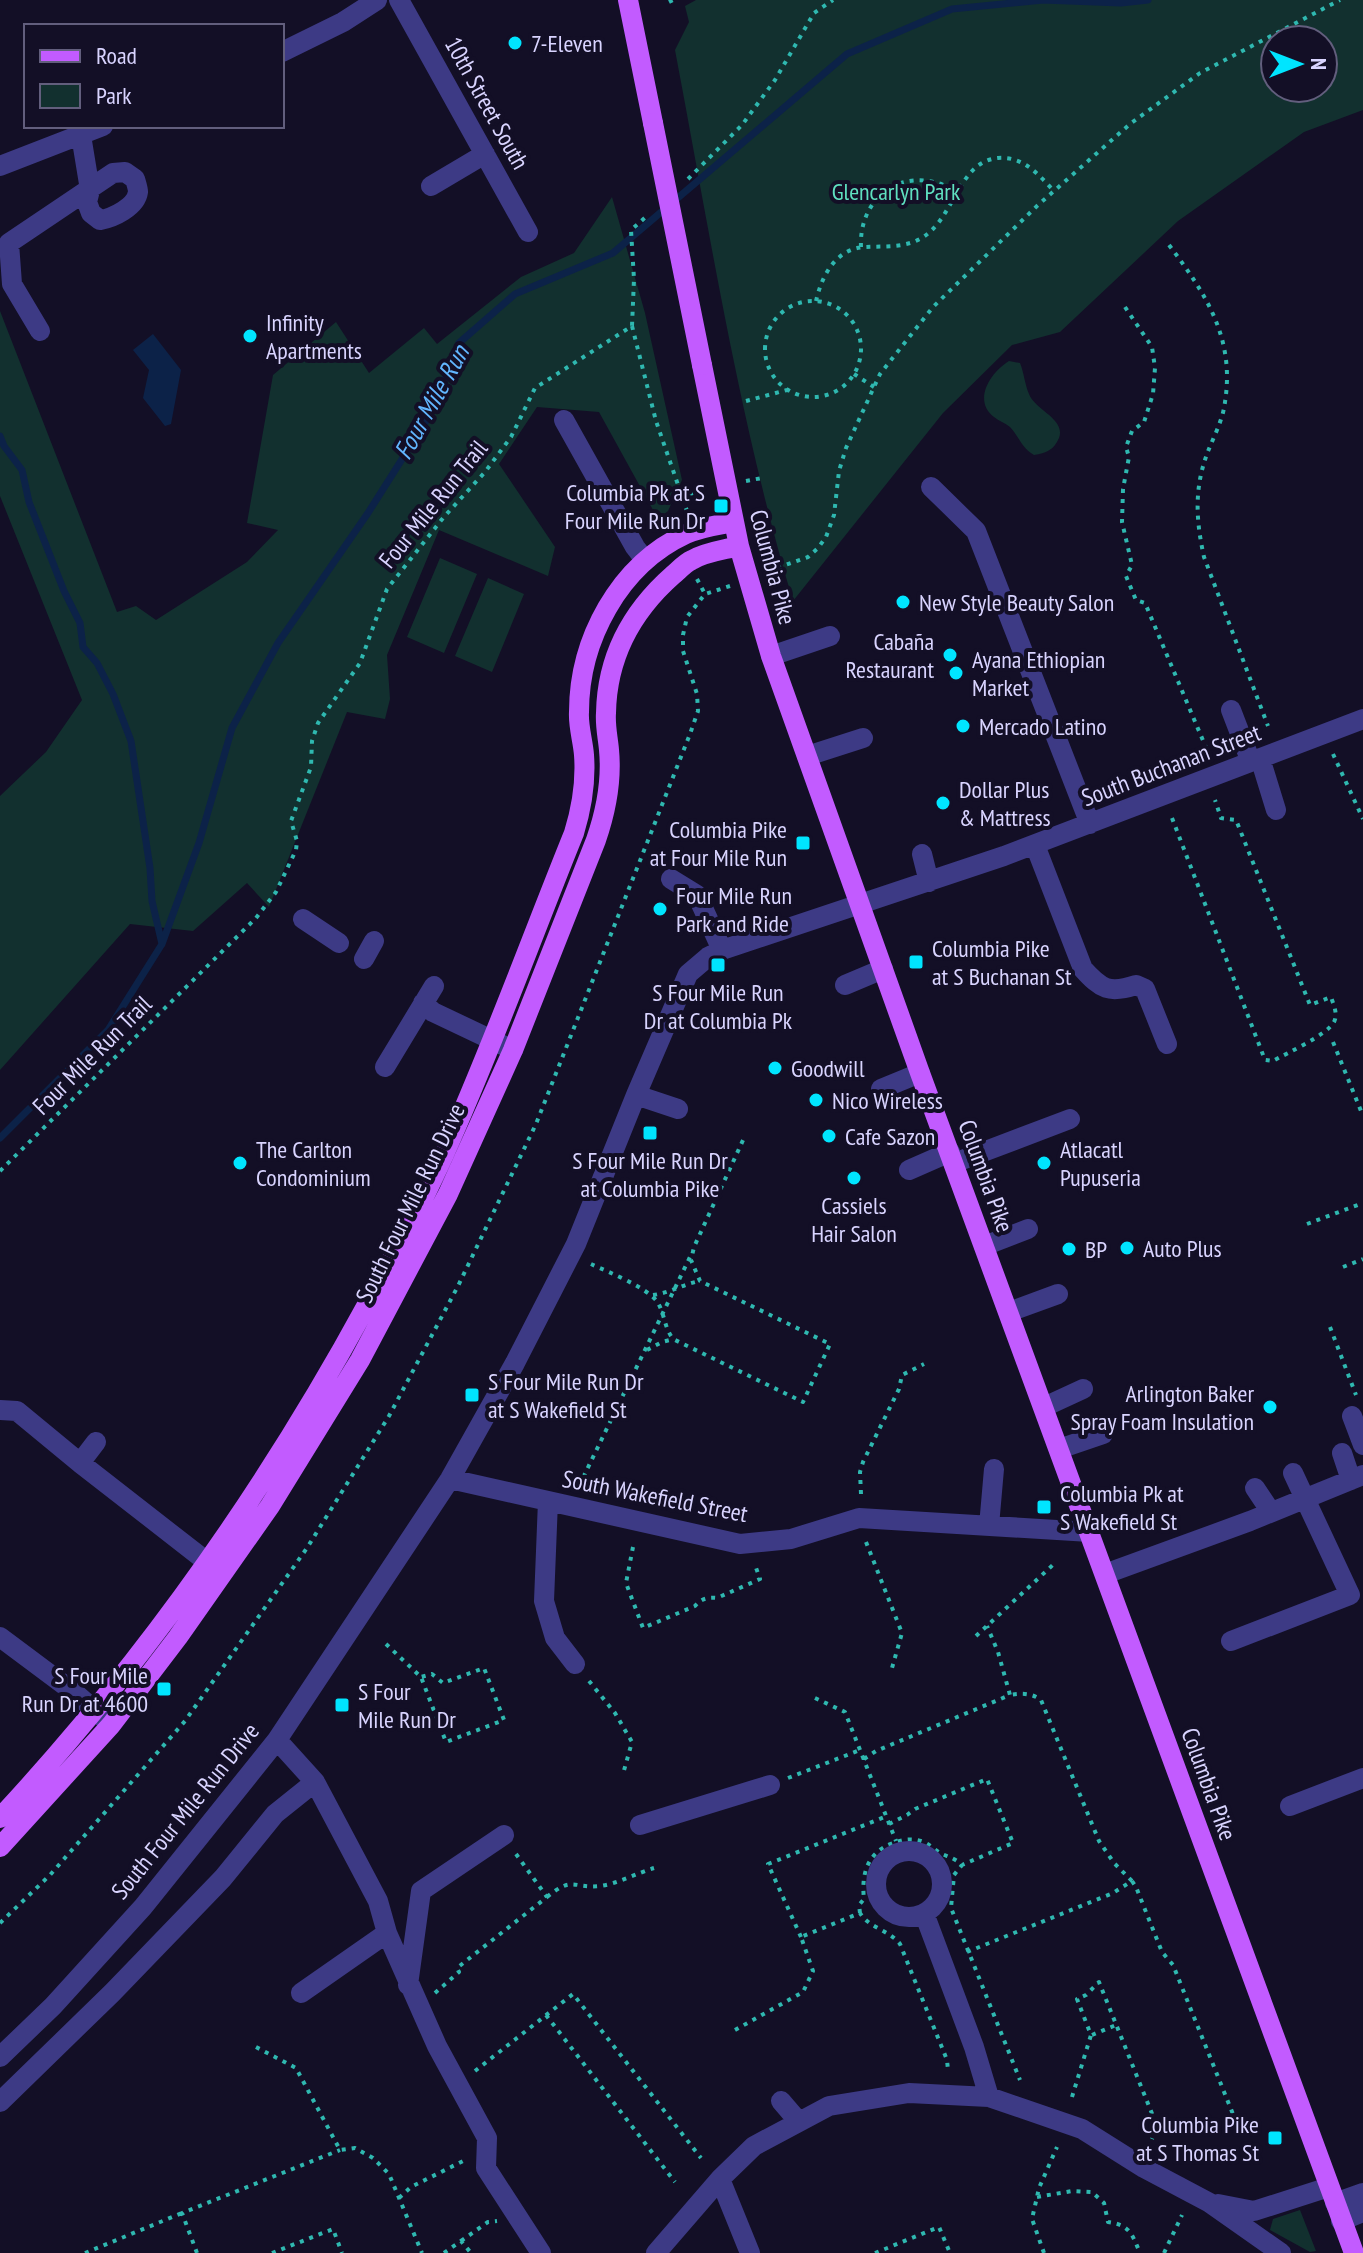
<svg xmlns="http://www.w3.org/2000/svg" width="1363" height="2253" font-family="'PT Sans Narrow',sans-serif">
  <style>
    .green { fill: #12302f; fill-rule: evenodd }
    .water { fill: #0c2248 }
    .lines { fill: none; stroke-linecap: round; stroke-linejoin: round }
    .stream { stroke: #0c2248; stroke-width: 7 }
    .path { stroke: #2fb8b0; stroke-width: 4; stroke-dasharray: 4 6; stroke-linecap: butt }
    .minor { stroke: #3d3a85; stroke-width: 20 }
    .major { stroke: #c25bff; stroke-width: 20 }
    .major-bridge { stroke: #c25bff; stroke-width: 20 }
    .poi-dot { fill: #00e5ff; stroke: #130f26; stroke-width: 3 }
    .labels { text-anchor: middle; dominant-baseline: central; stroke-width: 8; stroke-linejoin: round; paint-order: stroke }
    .poi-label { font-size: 24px; fill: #d9d4ff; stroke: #130f26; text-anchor: start }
    .street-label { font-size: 24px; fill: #d9d4ff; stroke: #130f26 }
    .park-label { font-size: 24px; fill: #5fe0c0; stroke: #130f26 }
    .water-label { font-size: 26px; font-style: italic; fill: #62b6ff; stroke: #130f26 }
  </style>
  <rect width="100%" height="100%" fill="#130f26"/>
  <!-- green -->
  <path class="green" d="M696 0H1363V110L1304 132 1178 221 1060 332 1012 345 943 413 793 601C739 421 710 234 675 50L689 22 685 6ZM1275 40H1323V88H1275Z
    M612 197 645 313 682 480 668 511 658 519 599 412 537 407 499 464 555 547 548 576 439 530 387 655 390 699 385 719 347 712 269 907 247 883 193 931 130 924 0 1070V796L46 752 82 700 0 496V311L117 612 136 606 156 620 247 562 278 530 247 523 273 375 336 322 369 373 424 328 437 344 521 277 574 253Z
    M1009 361 1020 363C1024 373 1025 385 1029 394 1035 410 1066 419 1059 438 1054 450 1046 453 1034 455 1021 447 1020 438 1010 427 1005 423 999 421 994 417 972 400 991 372 1009 361Z
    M440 558 477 574 444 653 407 637Z
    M488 578 524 594 492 672 455 656Z
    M1300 2210 1316 2251 1310 2252 1270 2230 1273 2219Z"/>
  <!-- water -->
  <path class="water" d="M153 334 181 370 171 424 165 426 143 398 149 370 133 350Z"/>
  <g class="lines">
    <!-- stream -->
    <path class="stream" d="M0 436 4 446 22 470 29 502 64 591 80 623 83 647 97 663 113 694 131 741 150 868 152 901 162 944
      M0 1138 108 1030 162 944 199 843 232 728 278 643 368 513 430 415 459 343 515 294 613 253 847 54 952 9 1043 0 1121 3 1148 0"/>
    <!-- path -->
    <path class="path" d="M669 2 673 0
      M688 179 742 125 775 80 814 13 833 0
      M1169 245C1206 294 1235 338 1225 402 1223 420 1213 438 1207 454 1194 489 1196 521 1204 557L1268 726
      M861 247C859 208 887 175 928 181 938 182 948 187 958 190
      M816 301C822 275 836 248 866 247 884 246 903 248 920 239 955 220 957 162 998 158 1023 156 1038 174 1054 191
      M765 349a48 48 0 1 1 96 0a48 48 0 1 1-96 0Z
      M1125 307 1152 347 1155 368 1153 394 1144 422 1132 431 1126 447 1129 457 1123 489 1122 522 1132 565 1126 576 1136 600 1145 603 1207 750
      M632 326 656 421 687 511
      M854 374 874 387
      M746 401 787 390
      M746 481 762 478
      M689 494 706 490
      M768 571 808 557 818 548 826 537 834 515 839 471 846 448 874 387 880 374 933 307 1037 206 1130 124 1200 73 1340 0
      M697 579 705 594
      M1333 754 1363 819
      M1172 818 1265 1060 1273 1061C1287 1053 1327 1035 1334 1022 1338 1014 1334 1006 1331 997L1310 1005 1236 820 1221 818 1215 800
      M1333 1042 1363 1116
      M0 1171 256 918 276 892 296 850 297 841 291 821 311 767 312 741 318 723 360 663 387 589 443 518 485 472 511 437 535 388 632 326 634 279 631 230 648 215
      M1307 1224 1363 1203
      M591 1264C608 1272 649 1288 658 1303 665 1315 664 1327 673 1339L803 1402 830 1344 700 1281 691 1260 694 1247 744 1138
      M1343 1267 1363 1259
      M653 1295C670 1293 683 1284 700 1281
      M1330 1327 1356 1395
      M647 1350 662 1342 674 1339
      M579 1486 690 1257
      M861 1494 860 1472 863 1462 899 1389 902 1375 924 1364
      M866 1542 902 1633 892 1668
      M633 1547 626 1583 643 1628 695 1606C701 1599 707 1597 717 1598L760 1579 755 1565
      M976 1636 1056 1562
      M386 1644 421 1677 446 1742 504 1720 484 1668 443 1683 432 1674 421 1677
      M589 1681 615 1713 632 1742 623 1774
      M815 1698 845 1712 896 1841
      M864 1759 876 1751 1010 1695 998 1652 987 1626
      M788 1778 860 1750
      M889 1824 907 1815 915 1809 987 1779 1013 1843 962 1865
      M1132 1881 1136 1887 1162 1952 1173 1965 1239 2129
      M547 1897C574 1875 572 1889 600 1886 617 1884 637 1873 654 1868
      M860 1913 859 1905 864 1899C861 1873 868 1852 893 1843 903 1839 914 1838 924 1842 930 1845 935 1850 940 1853 948 1857 955 1858 962 1865L954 1875 951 1908 1020 2080
      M0 1923 50 1875 185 1721 307 1548 389 1416 458 1286 536 1124 690 734 698 711 697 694 683 651V635L687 617 705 594 730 586
      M801 1937 768 1864 887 1816
      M967 1952 1113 1893 1132 1881 1114 1863 1099 1841 1041 1700C1032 1693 1021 1693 1010 1695
      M435 1993 459 1972 457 1968 547 1897 516 1854
      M546 2015 675 2182
      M735 2030 803 1992 813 1971 801 1937 860 1913C869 1928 889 1930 900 1944L947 2060 948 2070
      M1092 2035 1116 2025
      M256 2047 296 2068 340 2150 355 2148 373 2158 389 2174 422 2253
      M475 2071 573 1994 701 2158
      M1072 2097 1091 2035 1077 1999 1086 1995 1099 1982 1157 2126 1152 2139
      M1037 2197 1072 2191 1092 2192 1104 2203 1108 2222C1130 2225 1132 2234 1140 2253
      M399 2198 411 2187 463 2161
      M461 2241 488 2222 497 2221
      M85 2253 182 2213
      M197 2253 182 2213 340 2150
      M272 2253 333 2229 342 2253
      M444 2253 461 2241 471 2253
      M875 2253 939 2227 950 2253
      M1044 2253 1032 2219 1039 2188 1057 2147
      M1164 2253 1182 2215"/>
    <!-- minor -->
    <path class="minor" d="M399 0 528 232
      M282 52 343 22 377 0
      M0 166 103 126
      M431 186 485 154
      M40 331 12 284 9 243 113 173 125 172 135 179C136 183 138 188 138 192 136 207 113 218 100 220L91 213 87 202 90 190 81 135
      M564 420 635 547 645 560
      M931 487 976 531 1090 824
      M771 656 830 636
      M1231 710 1251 762
      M807 756 863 738
      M1260 758 1276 810
      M1035 845 1083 969C1101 989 1109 994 1136 985L1145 989 1167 1044
      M922 854 929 882
      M671 879 697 895 722 950
      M303 919 339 943
      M364 959 374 941
      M845 985 883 969
      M423 1003 433 1012 513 1050
      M385 1067 434 986
      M881 1089 920 1073
      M636 1095 678 1109
      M954 1163 1070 1119
      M909 1170 950 1152
      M984 1246 1028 1229
      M1009 1312 1058 1294
      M1044 1407 1083 1389
      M0 1410 17 1411 80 1463 220 1572
      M1352 1416 1363 1445
      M1059 1449 1103 1434
      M1342 1453 1351 1480
      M80 1463 96 1442
      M450 1479 740 1544 791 1539 859 1518 1090 1532
      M1255 1488 1271 1512
      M548 1501 544 1601 555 1638 575 1664
      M989 1526 994 1469
      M1105 1574 1250 1521 1363 1475
      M0 1637 75 1693 107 1721
      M1231 1641 1350 1595 1293 1473
      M277 1740 315 1782 378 1901 387 1933 437 2046 487 2138 486 2168 541 2253
      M1290 1806 1363 1778
      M640 1825 770 1785
      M876 1884a33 33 0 1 1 66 0a33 33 0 1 1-66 0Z
      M924 1913 974 2047 989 2097
      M408 1985 421 1891 504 1835
      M301 1993 387 1933
      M0 2057 53 2006 143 1907 277 1740 450 1479 515 1363 576 1244 636 1095 688 974 708 957 722 950 1004 856 1363 719
      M781 2101 799 2122
      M0 2102 112 1993 223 1878 275 1814 315 1782
      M720 2179 750 2253
      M1335 2203 1363 2193
      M1218 2204 1254 2211 1329 2187
      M1341 2221 1363 2212
      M656 2253 720 2179 754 2146 829 2106 909 2093 989 2097 1082 2129 1144 2168 1210 2203 1281 2253"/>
    <!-- major -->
    <path class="major" d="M628 0 653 123
      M702 365 739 546 771 656 920 1073 1354 2253
      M0 1818C144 1663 267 1489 368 1303 395 1254 422 1204 445 1152 492 1048 531 939 574 833 582 807 586 782 584 755 583 741 578 726 579 712 579 640 619 565 686 534 701 527 718 525 734 522
      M0 1847 111 1725 178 1637 270 1506 360 1360 448 1194 513 1050 596 840C606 811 612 781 609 750 608 738 605 726 606 713 607 657 631 612 673 575 679 570 685 563 692 560 705 552 724 550 739 546"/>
    <!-- major-bridge -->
    <path class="major-bridge" d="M653 123 702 365"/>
  </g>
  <!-- markers -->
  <g class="poi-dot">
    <circle cx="515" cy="43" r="8"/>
    <circle cx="250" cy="336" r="8"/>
    <rect x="713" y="498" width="16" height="16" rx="4"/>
    <circle cx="903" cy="602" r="8"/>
    <circle cx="950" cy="655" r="8"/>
    <circle cx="956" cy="673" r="8"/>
    <circle cx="963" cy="726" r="8"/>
    <circle cx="943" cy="803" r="8"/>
    <rect x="795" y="835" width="16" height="16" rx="4"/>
    <circle cx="660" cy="909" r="8"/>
    <rect x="908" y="954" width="16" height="16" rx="4"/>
    <rect x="710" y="957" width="16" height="16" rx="4"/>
    <circle cx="775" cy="1068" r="8"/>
    <circle cx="816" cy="1100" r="8"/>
    <rect x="642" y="1125" width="16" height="16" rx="4"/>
    <circle cx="829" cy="1136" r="8"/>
    <circle cx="240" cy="1163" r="8"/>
    <circle cx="1044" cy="1163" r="8"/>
    <circle cx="854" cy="1178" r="8"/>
    <circle cx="1127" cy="1248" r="8"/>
    <circle cx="1069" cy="1249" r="8"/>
    <rect x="464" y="1387" width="16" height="16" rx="4"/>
    <circle cx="1270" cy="1407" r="8"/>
    <rect x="1036" y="1499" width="16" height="16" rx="4"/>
    <rect x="156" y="1681" width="16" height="16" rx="4"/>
    <rect x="334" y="1697" width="16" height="16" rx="4"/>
    <rect x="1267" y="2130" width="16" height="16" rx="4"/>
  </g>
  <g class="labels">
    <!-- poi labels -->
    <g class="poi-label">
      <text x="531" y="43">7-Eleven</text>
      <text x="266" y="322">Infinity<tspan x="266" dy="28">Apartments</tspan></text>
      <text x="705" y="492" text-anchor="end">Columbia Pk at S<tspan x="705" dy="28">Four Mile Run Dr</tspan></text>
      <text x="919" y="602">New Style Beauty Salon</text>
      <text x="934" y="641" text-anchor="end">Cabaña<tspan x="934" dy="28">Restaurant</tspan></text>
      <text x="972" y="659">Ayana Ethiopian<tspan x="972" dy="28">Market</tspan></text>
      <text x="979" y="726">Mercado Latino</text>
      <text x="959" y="789">Dollar Plus<tspan x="959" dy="28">&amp; Mattress</tspan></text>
      <text x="787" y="829" text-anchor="end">Columbia Pike<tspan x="787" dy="28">at Four Mile Run</tspan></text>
      <text x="676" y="895">Four Mile Run<tspan x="676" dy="28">Park and Ride</tspan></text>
      <text x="932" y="948">Columbia Pike<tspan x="932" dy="28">at S Buchanan St</tspan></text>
      <text x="718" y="992" text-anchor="middle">S Four Mile Run<tspan x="718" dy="28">Dr at Columbia Pk</tspan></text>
      <text x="791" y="1068">Goodwill</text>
      <text x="832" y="1100">Nico Wireless</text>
      <text x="845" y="1136">Cafe Sazon</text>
      <text x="256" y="1149">The Carlton<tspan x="256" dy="28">Condominium</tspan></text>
      <text x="1060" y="1149">Atlacatl<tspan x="1060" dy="28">Pupuseria</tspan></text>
      <text x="650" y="1160" text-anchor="middle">S Four Mile Run Dr<tspan x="650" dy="28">at Columbia Pike</tspan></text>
      <text x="854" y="1205" text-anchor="middle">Cassiels<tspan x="854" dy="28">Hair Salon</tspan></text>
      <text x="1143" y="1248">Auto Plus</text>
      <text x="1085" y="1249">BP</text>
      <text x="488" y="1381">S Four Mile Run Dr<tspan x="488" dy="28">at S Wakefield St</tspan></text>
      <text x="1254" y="1393" text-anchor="end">Arlington Baker<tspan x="1254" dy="28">Spray Foam Insulation</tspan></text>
      <text x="1060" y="1493">Columbia Pk at<tspan x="1060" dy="28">S Wakefield St</tspan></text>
      <text x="148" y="1675" text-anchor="end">S Four Mile<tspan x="148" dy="28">Run Dr at 4600</tspan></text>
      <text x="358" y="1691">S Four<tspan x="358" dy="28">Mile Run Dr</tspan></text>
      <text x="1259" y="2124" text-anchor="end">Columbia Pike<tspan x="1259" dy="28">at S Thomas St</tspan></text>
    </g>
    <!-- street labels -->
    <g class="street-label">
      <text transform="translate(487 103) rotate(61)">10th Street South</text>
      <text transform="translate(433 504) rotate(-51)">Four Mile Run Trail</text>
      <text transform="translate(773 567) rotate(75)">Columbia Pike</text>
      <text transform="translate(1171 765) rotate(-21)">South Buchanan Street</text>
      <text transform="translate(92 1055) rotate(-45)">Four Mile Run Trail</text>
      <text transform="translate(986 1176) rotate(70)">Columbia Pike</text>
      <text transform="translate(410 1203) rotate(-64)">South Four Mile Run Drive</text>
      <text transform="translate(655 1496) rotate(11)">South Wakefield Street</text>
      <text transform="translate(1209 1784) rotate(70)">Columbia Pike</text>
      <text transform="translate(185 1811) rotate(-51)">South Four Mile Run Drive</text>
    </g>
    <!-- park labels -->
    <g class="park-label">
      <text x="896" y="191">Glencarlyn Park</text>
    </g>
    <!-- water labels -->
    <g class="water-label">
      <text transform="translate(431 402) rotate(-61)">Four Mile Run</text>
    </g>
  </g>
  <!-- legend -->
  <rect x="24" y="24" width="260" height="104" fill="#130f26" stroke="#625e7d" stroke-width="2"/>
  <rect x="40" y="50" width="40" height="12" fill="#c25bff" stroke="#625e7d" stroke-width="2"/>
  <text x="96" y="64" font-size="24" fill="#d9d4ff">Road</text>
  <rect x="40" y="84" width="40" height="24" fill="#12302f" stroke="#625e7d" stroke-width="2"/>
  <text x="96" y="104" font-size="24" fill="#d9d4ff">Park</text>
  <!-- north arrow -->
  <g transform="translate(1299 64) rotate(90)"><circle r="38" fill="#130f26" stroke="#625e7d" stroke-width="2"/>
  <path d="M0-6L14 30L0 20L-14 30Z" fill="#00e5ff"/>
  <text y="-12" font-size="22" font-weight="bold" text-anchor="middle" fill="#d9d4ff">N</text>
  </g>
</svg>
